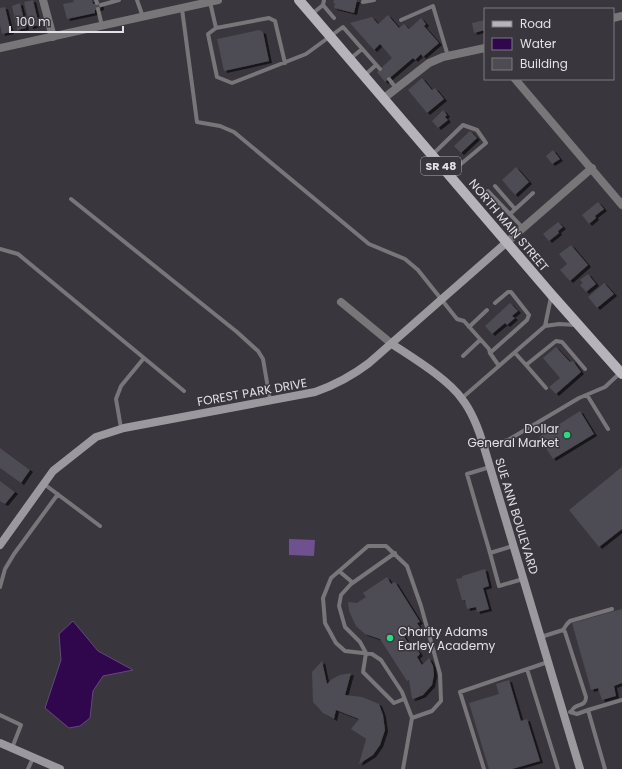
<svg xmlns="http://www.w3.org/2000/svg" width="622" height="769" font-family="Poppins,sans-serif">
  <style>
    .green { fill: #705190 }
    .water { fill: #30074d; stroke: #65487b }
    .building { fill: #4e4b52; filter: url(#shadow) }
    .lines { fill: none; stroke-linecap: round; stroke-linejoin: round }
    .lane { stroke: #787679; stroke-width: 4 }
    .street { stroke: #787679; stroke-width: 8 }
    .secondary { stroke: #9b999e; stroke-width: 8 }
    .primary { stroke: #b6b3ba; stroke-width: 10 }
    .poi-dot { fill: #2dd883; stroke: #39363d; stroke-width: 1.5 }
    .labels { text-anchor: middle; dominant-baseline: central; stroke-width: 3; stroke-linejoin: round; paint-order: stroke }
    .shield { fill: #39363d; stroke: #afaeb3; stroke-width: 1 }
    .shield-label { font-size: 11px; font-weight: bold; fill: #e2e1e5 }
    .street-label { font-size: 12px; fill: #e2e1e5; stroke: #39363d }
    .poi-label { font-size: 12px; fill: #e2e1e5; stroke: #39363d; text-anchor: end }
  </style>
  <defs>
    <filter id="shadow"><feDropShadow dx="3" dy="2" stdDeviation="0" flood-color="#0009"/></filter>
  </defs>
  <rect width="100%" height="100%" fill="#39363d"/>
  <!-- green -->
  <path class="green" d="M289 539 315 540 314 556 289 555Z"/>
  <!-- water -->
  <path class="water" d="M73 621 98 651 133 670 103 676 93 691 90 718 80 726 69 728 45 708 61 660 59 634Z"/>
  <!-- building -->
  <path class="building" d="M33 0 39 25 30 27 24 2Z
    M73 0H92L93 4 100 2 101 8 95 10V13L67 19 63 4 74 2Z
    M334 0H357L354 13 334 8 335 3H333Z
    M20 3 26 28 17 30 12 6Z
    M5 7 11 32 2 34 0 25V8Z
    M388 15 399 28 404 24 409 29 421 18 426 24 424 26 439 43 423 57 421 54 415 60 413 58 385 82 377 72 392 58 380 44 374 50 350 23 372 17 378 24Z
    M485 20V30L474 33 472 23Z
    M259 30 263 32 269 61 224 71 217 39Z
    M422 78 432 90 435 88 444 99 427 113 408 90Z
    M443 110 447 115 445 117 448 120 438 128 432 121Z
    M470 131 477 138 461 153 454 146Z
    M553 150 560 159 552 164 546 156Z
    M516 167 529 182 515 195 502 180Z
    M598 202 604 209 595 216 596 218 589 224 582 215Z
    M558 222 563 227 558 231 559 233 549 241 543 234Z
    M571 245 588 265 570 281 560 270 567 264 559 254Z
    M588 274 596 284 586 292 580 285 583 283 580 280Z
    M604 283 614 294 597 308 588 297Z
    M510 303 518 311 512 316 515 318 507 325 505 323 492 334 485 326Z
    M556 347 570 362 573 361 581 372 556 394 549 387 560 378 543 358Z
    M580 411 594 434 553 459 539 437Z
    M0 448 30 470 21 483 0 468Z
    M622 467V529L599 547 569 510Z
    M0 481 15 492 5 504 0 501Z
    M485 569 489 586 483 588 489 609 477 612 476 607 467 609 465 600H462L456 579 462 578V576Z
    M387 577 391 584 395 582 420 622 417 623 423 632 403 635 409 644 412 642 420 654 417 657 422 665 429 658 433 666 434 675 432 685 423 695 416 698 412 699 409 680 407 681 380 639 365 634 356 626 349 611 348 602 357 603 366 597 363 593Z
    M622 609V683L614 686 616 696 602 700 598 688 591 690 572 623Z
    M322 661 327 684 332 679 340 675 351 673 345 695 362 697 379 704 383 715 385 730 380 745 373 755 359 764 366 739 351 729 359 719 336 710 334 719 323 713 313 702 312 672Z
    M509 680 521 721 527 719 540 761 512 769H489L469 703 499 694 496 684Z"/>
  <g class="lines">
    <!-- lane -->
    <path class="lane" d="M96 0 97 3
      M137 0 143 17
      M364 0 363 2 374 0
      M210 2 216 28 208 34 217 77 232 83 306 54 343 27 380 69
      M101 5 119 0
      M323 5 334 18
      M98 9 102 26
      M182 9 197 122 220 126 234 132 369 244 405 259 418 270 457 319 464 321 489 349 490 353 499 366
      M312 14 323 5 324 0
      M401 20 433 6 448 56
      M216 28 269 18 275 21 285 63
      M350 59 362 49
      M365 75 376 65
      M389 79 396 88
      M432 155 463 125 477 130 486 143 449 174
      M495 186 515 209
      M488 191 523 228
      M71 199 237 332 258 351 263 359 270 400
      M510 214 533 193
      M0 249 18 254 184 391
      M551 297 545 326 559 324 576 325
      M469 327 487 310
      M490 353 527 320 529 315 511 292H508L495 303
      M515 353 526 365 556 341 562 342 585 369
      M463 356 480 340
      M526 365 546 388
      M587 395 608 429
      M462 398 545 326
      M121 428 116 399 121 386 144 358
      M484 447 508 440 579 398 605 387 620 373
      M490 467 467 474 490 553
      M44 484 100 526
      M513 546 490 553 499 586 523 579
      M395 553 351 584 341 595 339 606 345 627 360 642 366 653 363 672 394 703 404 699
      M339 571 352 582
      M0 587 5 569 14 554 58 494
      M563 630 567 624 570 621 612 609
      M541 637 563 630 565 632 586 697C586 705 580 704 575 707 573 708 572 710 571 712
      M527 669 558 769
      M570 712 577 714 588 710
      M0 715 21 725 12 748
      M28 769 33 758
      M403 769 412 718 402 692 381 660 372 654 345 651 336 643 325 623 323 598 331 578 368 546H386L407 566 421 606 440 674 441 701 432 711 412 718
      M484 769 460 692 548 662
      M605 769 588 710 622 700"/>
    <!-- street -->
    <path class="street" d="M43 0 53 37
      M613 18 622 16
      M0 48 218 0
      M515 79 622 205
      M384 98 429 63 443 57 485 48
      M507 242 592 168
      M341 302 392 344"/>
    <!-- secondary -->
    <path class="secondary" d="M392 344C413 358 448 379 462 399 473 413 479 430 484 447L580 769
      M0 545 53 471 96 437 124 428 315 392C335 385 352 376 369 363L507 242
      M0 743 60 769"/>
    <!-- primary -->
    <path class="primary" d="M299 0 551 294 622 374"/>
  </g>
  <!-- markers -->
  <g class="poi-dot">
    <circle cx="567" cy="435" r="4"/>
    <circle cx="390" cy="638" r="4"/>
  </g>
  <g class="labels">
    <!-- shield labels -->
    <rect class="shield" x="421" y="157" width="40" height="18" rx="3"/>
    <g class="shield-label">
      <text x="441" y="166">SR 48</text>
    </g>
    <!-- street labels -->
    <g class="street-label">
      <text transform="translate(509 225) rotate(50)">NORTH MAIN STREET</text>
      <text transform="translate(252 392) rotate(-10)">FOREST PARK DRIVE</text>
      <text transform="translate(517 516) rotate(73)">SUE ANN BOULEVARD</text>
    </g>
    <!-- poi labels -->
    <g class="poi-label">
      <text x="559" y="428">Dollar<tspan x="559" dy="14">General Market</tspan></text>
      <text x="398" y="631" text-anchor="start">Charity Adams<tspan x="398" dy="14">Earley Academy</tspan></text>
    </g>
  </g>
  <!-- legend -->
  <rect x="484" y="8" width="130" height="72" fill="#39363d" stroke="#7d7a80"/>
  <rect x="492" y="21" width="20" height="6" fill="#b6b3ba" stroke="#7d7a80"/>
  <text x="520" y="28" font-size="12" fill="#e2e1e5">Road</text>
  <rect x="492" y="38" width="20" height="12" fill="#30074d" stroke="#7d7a80"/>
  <text x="520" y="48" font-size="12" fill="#e2e1e5">Water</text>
  <rect x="492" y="58" width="20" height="12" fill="#4e4b52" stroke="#7d7a80"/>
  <text x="520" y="68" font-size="12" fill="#e2e1e5">Building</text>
  <!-- scale -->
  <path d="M10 26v6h113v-6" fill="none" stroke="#e2e1e5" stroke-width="2"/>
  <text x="16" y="26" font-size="12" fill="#e2e1e5" stroke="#39363d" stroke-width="3" paint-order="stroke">100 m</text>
</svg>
